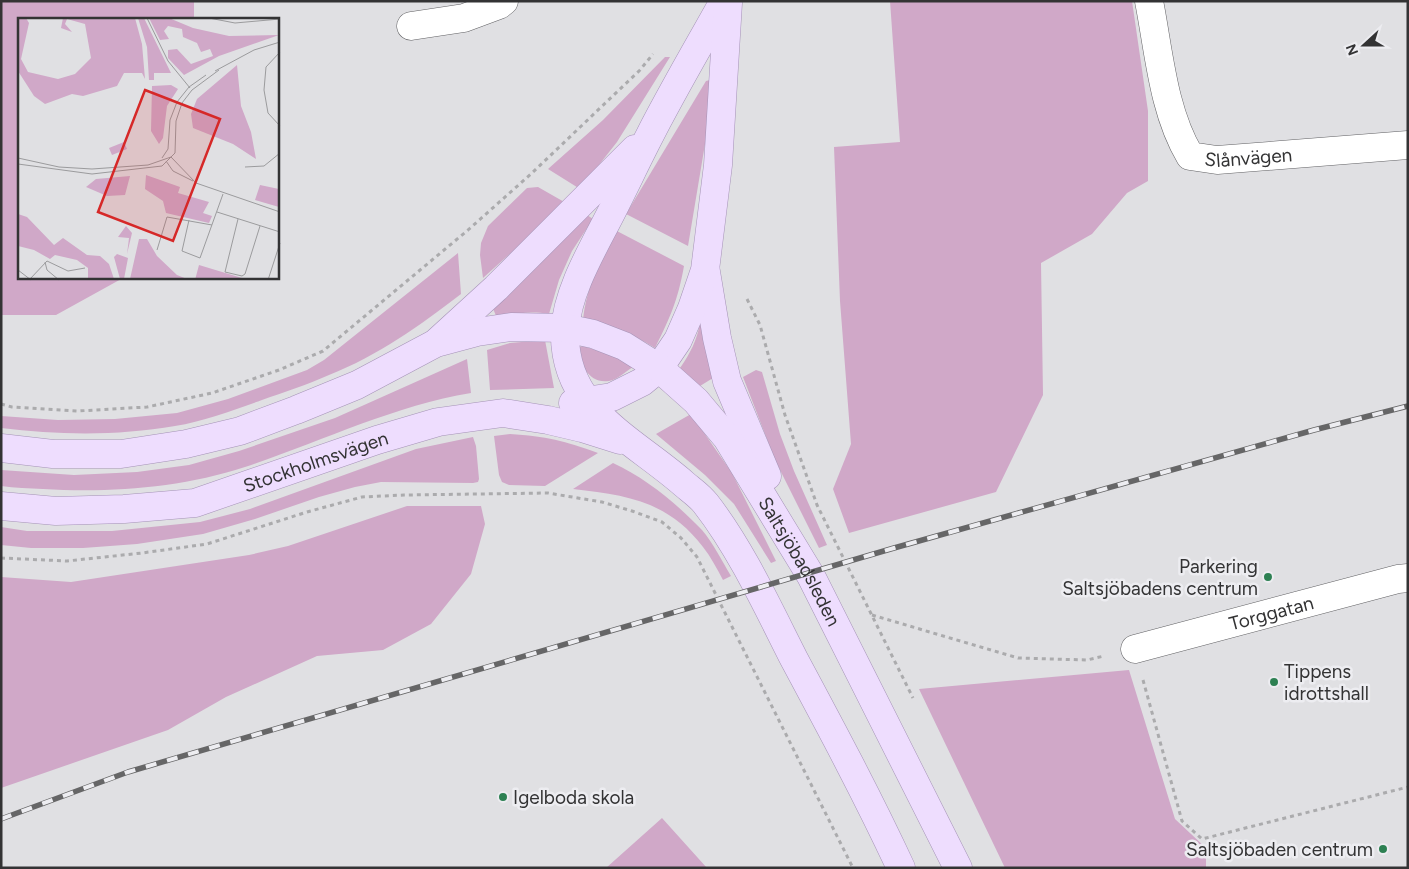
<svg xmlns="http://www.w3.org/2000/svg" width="1409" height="869" font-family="Figtree,sans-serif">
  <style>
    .green { fill: #d0a8c8 }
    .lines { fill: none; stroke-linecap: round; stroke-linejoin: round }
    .minor-casing { stroke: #616164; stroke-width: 29 }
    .major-casing { stroke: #a593b7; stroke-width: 29 }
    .path { stroke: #ababad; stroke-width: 3; stroke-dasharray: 4 4; stroke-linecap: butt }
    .minor { stroke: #fff; stroke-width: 28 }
    .major { stroke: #eeddfe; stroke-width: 28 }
    .rail-casing { stroke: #666667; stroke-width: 5.5 }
    .rail { stroke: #ededf1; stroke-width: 4; stroke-dasharray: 11; stroke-linecap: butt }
    .poi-dot { fill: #2d8052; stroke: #ededf1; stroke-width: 2 }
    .labels { text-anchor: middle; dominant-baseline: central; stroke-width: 5; stroke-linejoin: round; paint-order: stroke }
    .street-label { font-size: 19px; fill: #333334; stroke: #ededf1 }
    .poi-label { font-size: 19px; fill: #333334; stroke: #ededf1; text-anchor: end }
    .inset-road { fill: none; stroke: #9b9b9d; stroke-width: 1 }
    .view { fill: #d62828; fill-opacity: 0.15; stroke: #d62828; stroke-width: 2.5 }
    .inset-edge { fill: none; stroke: #333334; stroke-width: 2.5 }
  </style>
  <rect width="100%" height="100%" fill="#e0e0e3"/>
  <!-- green -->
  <path class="green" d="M1 1H194V19H19V278H123L56 315H1Z
    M890 1H1132L1148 111V181L1127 193 1092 234 1041 263 1043 395 996 492 849 533 833 489 851 444 840 301 834 147 900 142Z
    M665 57H670L617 142 580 189 548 169 603 120Z
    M710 80 713 96 688 246 626 214 706 81Z
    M538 187 566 203 483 278 480 255 481 243 488 226 527 188Z
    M587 215 593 219 572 251 559 280 549 314C530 311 516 313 497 318L491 304Z
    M615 230 684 266C678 300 670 318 655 348 632 333 609 327 583 319 587 285 600 261 615 230Z
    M458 253 461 294C421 325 377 356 329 375 307 385 284 392 262 400 234 410 204 421 175 426 118 436 58 435 1 428V416L58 420 115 419 177 413 228 399 307 370 324 360Z
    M700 323 713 378 700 386 680 368C690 354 697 340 700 323Z
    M545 340 554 388 490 390 487 350 510 343Z
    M583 346 620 358 633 367C626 371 617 380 609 381 589 384 579 364 579 347Z
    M467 359 471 393C393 406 320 442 245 467 181 488 109 493 43 489 29 488 15 488 1 486V470L74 475 137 472 189 465 239 451 335 418Z
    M756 370 762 372 780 434 794 471 827 545 819 548 775 460 743 377Z
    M691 414 732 473 776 561 771 563 734 504 705 475 656 434Z
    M510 434C546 436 565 441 598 453L545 486 509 485 502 482 499 475 494 436Z
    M473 437 476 446 479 479 478 482 473 483 381 482 355 487 319 497 255 519 203 534 137 544 83 548H31L1 545V527L27 531H112L200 522 250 509 416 449Z
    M613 463C646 478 677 504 702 530 713 543 722 561 731 576L723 580C717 569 711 557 703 547 668 501 626 495 573 489Z
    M407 506H481L485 524 471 574 431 624 383 650 317 656 226 697 168 730 1 788V577L71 582 249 555 288 546Z
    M1129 670 1175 819 1206 848V868H1005L919 689Z
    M662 818 707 868H606Z"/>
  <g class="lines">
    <defs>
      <g id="minor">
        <path id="s1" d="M1149 1C1159 52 1163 111 1190 156L1217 160 1408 145"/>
        <path d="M411 26 464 18 499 5 504 1"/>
        <path id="s2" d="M1135 649 1398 579 1408 578"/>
      </g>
      <g id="major">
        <path d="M724 1C699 46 673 90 650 135 636 162 623 190 609 217 592 250 567 292 565 330 562 410 633 439 684 484 691 490 700 496 706 504 741 549 768 608 794 659 831 728 868 797 901 868"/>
        <path d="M706 272 717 338 727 381 767 476"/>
        <path d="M438 341 496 288 635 149"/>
        <path d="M573 403 612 397 642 382 659 368 678 340 692 308 705 270 718 165 728 3"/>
        <path id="s3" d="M1 448 53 454H121L186 444 240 431 296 410 357 385 436 343 477 332 511 327 565 328 593 334 624 346 659 368 696 401 727 438 811 576 958 868"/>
        <path id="s4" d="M1 506 56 511 124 509 195 503 377 440 438 422 503 413 548 420 582 428 620 440"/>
      </g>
    </defs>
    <!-- minor casing -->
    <use href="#minor" class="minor-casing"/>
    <!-- major casing -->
    <use href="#major" class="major-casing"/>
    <!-- path -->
    <path class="path" d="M747 299 760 325 785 415 817 505 913 698
      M1 404 12 407 78 411 147 407 212 393 279 370 323 351 468 230 532 173 640 70 653 54
      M1 558 67 561 142 553 207 544 307 512 362 497 404 495 548 493 602 502 632 511 662 522 681 538 697 557 853 868
      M872 615 1018 658 1087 660 1104 656
      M1143 680 1182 821 1202 839 1408 787"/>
    <!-- minor -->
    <use href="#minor" class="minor"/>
    <!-- major -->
    <use href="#major" class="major"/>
    <defs>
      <path id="rail" d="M1 819 128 772 894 548 1314 430 1408 406"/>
    </defs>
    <!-- rail casing -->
    <use href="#rail" class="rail-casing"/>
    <!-- rail -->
    <use href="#rail" class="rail"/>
  </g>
  <!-- markers -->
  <g class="poi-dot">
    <circle cx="1268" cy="577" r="5"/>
    <circle cx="1274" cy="682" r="5"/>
    <circle cx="503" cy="797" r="5"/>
    <circle cx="1383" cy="849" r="5"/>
  </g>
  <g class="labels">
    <!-- street labels -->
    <g class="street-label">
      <text stroke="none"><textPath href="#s1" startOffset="220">Slånvägen</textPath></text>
      <text stroke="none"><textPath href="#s4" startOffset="322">Stockholmsvägen</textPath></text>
      <text stroke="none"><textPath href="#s3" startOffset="932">Saltsjöbadsleden</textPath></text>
      <text stroke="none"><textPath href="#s2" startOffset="141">Torggatan</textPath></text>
    </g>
    <!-- poi labels -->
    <g class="poi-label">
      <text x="1258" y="566">Parkering<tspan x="1258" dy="22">Saltsjöbadens centrum</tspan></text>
      <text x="1284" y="671" text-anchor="start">Tippens<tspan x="1284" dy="22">idrottshall</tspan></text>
      <text x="513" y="797" text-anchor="start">Igelboda skola</text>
      <text x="1373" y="849">Saltsjöbaden centrum</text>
    </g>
  </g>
  <!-- overview -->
  <g transform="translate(18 18)">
    <rect width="261" height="261" fill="#e0e0e3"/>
    <path d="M0 0H8L11 5 3 41 10 54 40 61 57 56 73 40 67 6 49 1 47 6 54 14 43 10 45 0H117L124 26 127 61 124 55H106L99 68 65 78 54 76 27 86 16 78 0 53ZM120 0H126L153 55H136V62H131L129 29ZM131 0H151L175 10 211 18 261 17 201 38 166 57 150 40V32L159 31 173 46 195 38 192 31 183 34 179 25 165 19 164 11 150 8 146 13 151 21 142 22ZM219 47 223 88 233 114 238 141 215 126 175 110 173 96 179 81ZM153 67 160 71 149 88 145 120 141 126 133 113 134 68ZM106 124 109 131 94 137 91 130ZM128 157 162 169 160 175 191 184 185 195 194 198 191 205 148 195 145 183 127 171ZM112 158 107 177 89 178 68 169 78 161ZM242 167 261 171V189L237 182ZM0 196 9 199 36 227 45 220 69 237 82 238 91 246 96 261H70V250L59 242 37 237 32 241 16 232 0 228ZM108 208 114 215 109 236 111 220 100 219ZM121 221H129L139 238 159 257 169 261H112ZM99 236 110 240 106 261H102L96 239ZM181 247 224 260 236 261 177 262Z" fill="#d0a8c8"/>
    <path class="inset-road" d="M129 0 150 43 172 70M191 0 217 5 262 1M262 34 248 49 246 72 250 95 262 108M197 53 236 32 262 24M0 140 41 149 74 151 130 147 153 139 178 165M144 140 150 131 152 102 159 84 171 69 188 57M148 143 155 153 175 163M0 146 74 156 144 148 157 135 158 103 164 85 174 72 201 52M227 149 246 148 262 135M178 165 262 194M199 194 262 214M220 201 207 254 224 258 227 256 242 208M171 202 164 233 182 240 205 176M139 232 149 199 194 207M27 244 29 252 41 262M0 252 13 262M12 261 29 243 50 253 67 250M250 262 262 225"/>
    <path class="view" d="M127 72 202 101 155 223 80 194Z"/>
    <rect width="261" height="261" class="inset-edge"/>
  </g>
  <!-- border -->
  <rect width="1409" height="869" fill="none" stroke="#333334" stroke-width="5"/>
  <!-- north arrow -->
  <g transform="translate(1364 45) rotate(249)" stroke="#ededf1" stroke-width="4" paint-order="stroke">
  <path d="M0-4L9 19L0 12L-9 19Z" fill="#333334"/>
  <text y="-8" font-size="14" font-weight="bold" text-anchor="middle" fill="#333334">N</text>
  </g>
</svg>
